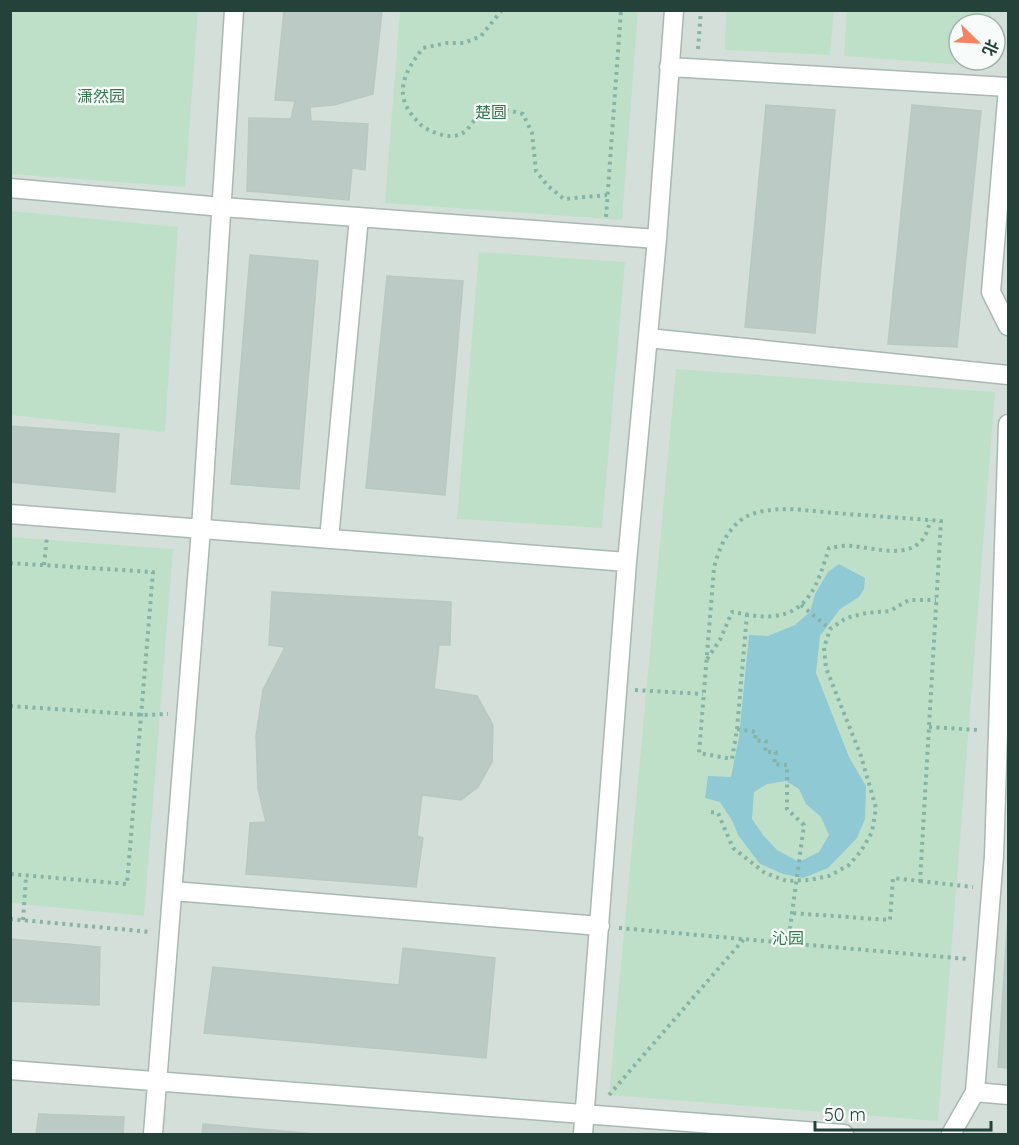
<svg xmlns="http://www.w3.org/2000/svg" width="1019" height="1145" font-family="Quicksand,'Noto Sans SC',sans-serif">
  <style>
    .built { fill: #d4dfda; fill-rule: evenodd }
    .green { fill: #bfe0c8 }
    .water { fill: #8ec9d4; fill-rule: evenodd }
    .building { fill: #bbcac4; stroke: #b8c9c2; stroke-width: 1.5 }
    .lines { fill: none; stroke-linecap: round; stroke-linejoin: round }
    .minor-casing { stroke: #a8b8b2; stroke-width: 21 }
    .path { stroke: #86b3a5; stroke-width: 4; stroke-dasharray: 3 4.5; stroke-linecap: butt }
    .minor { stroke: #fff; stroke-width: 18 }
    .labels { text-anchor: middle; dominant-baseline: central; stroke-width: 4.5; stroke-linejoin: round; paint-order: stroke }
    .park-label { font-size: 16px; fill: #2d7a4b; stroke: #f7fbf9 }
  </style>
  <rect width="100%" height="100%" fill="#e6efeb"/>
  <!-- built -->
  <path class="built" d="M10 11H1008V1134H11ZM959 24H995V60H959Z"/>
  <!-- green -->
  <path class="green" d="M10 11H198L185 187 11 174Z
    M400 11H638L622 220 385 203Z
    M726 11H834L830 55 725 50Z
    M847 11H991V24H959V60H988V67L844 56Z
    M11 211 178 227 165 432 11 415Z
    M479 252 625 262 602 528 457 519Z
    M676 369 995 392 938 1121 609 1095Z
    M10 537 173 549 144 916 11 903Z"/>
  <!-- water -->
  <path class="water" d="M839 564 865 578 864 589 859 597 840 609 820 636 816 673 849 757 866 786 865 819 857 838 828 868 803 878 783 874 760 864 738 835 733 822 720 802 705 798 708 776 731 777 739 737 749 635 768 636 795 625 810 612 815 594 828 572ZM786 781 799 789 806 804 821 817 829 835 819 852 799 862 777 850 763 835 752 819 754 792 767 784Z"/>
  <!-- building -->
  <path class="building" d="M284 10 382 11 373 94 334 105 310 107 311 121 368 124 365 170 352 168 349 200 247 191 249 118 291 119 295 101 275 100Z
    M766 105 835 110 815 333 745 327Z
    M912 105 981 111 957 347 888 344Z
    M250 255 318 261 299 489 231 484Z
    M387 276 463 281 445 495 366 488Z
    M10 426 119 434 115 492 10 482Z
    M272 592 451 602 450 645H439L434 689 477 696 493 725 492 762 478 787 461 800 422 795 417 836 423 838 416 887 246 874 250 823 266 822 258 789 256 736 263 690 285 647 269 645Z
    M1008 915V1068L998 1067Z
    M10 939 100 947 99 1005 10 1001Z
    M403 948 495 958 486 1058 204 1033 213 967 399 985Z
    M39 1114 124 1117 123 1134H36Z
    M203 1124 315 1134H202Z"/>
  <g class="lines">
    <defs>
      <path id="minor" d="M669 67 1008 87
        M1008 88 991 292 1008 326
        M10 188 222 207 657 239
        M648 338 1008 375
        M10 514 627 562
        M329 539 359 217
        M173 891 600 926
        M10 1070 844 1134
        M975 1092 994 856 1008 424
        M153 1134 201 529 234 10
        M583 1134 627 562 657 239 674 10
        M951 1134 975 1092 1008 1095"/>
    </defs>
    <!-- minor casing -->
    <use href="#minor" class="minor-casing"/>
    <!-- path -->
    <path class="path" d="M502 10 481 36 464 43H447L423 48C402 75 392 97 420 124 426 130 441 136 450 136 468 136 468 125 479 116 492 106 509 110 523 114L532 133 536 171 547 185 564 199 607 195
      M698 49 701 10
      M606 217 621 10
      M10 563 153 572 127 884 10 874
      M44 565 47 536
      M801 605 830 629
      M747 614 737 729 732 759 699 753 714 568C719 547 730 522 752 514 778 505 809 511 835 513 871 516 906 518 941 521L920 881 893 878 890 920 791 913
      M707 659 720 640 732 612C745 614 761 618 774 616 811 612 819 579 829 548 836 547 845 545 852 546 883 549 923 564 930 520
      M635 690 703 694
      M10 706 143 715 168 714
      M929 727 979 730
      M737 729 756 732 755 740 766 741 765 752H776L774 764 787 765V809L804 825 788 943
      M711 812 718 813 733 848 765 873 787 881 809 880 829 876 849 865 861 851 872 832 876 808 861 756 826 668 824 648 830 629 846 618 866 613 890 611 909 600H936
      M920 881 973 887
      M10 919 151 932
      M23 920 26 876
      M619 928 967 959
      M609 1095 744 939"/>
    <!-- minor -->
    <use href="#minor" class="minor"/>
  </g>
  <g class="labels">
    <!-- park labels -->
    <g class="park-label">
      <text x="101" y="96">潇然园</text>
      <text x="491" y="112">楚圆</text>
      <text x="788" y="938">沁园</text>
    </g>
  </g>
  <!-- border -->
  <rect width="1019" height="1145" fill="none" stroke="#24423a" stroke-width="24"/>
  <!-- north arrow -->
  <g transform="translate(977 42) rotate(114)"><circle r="28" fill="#f7fbf9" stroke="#a3b1ad" stroke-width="1.5"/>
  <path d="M0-4.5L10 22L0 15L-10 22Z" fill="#f4845f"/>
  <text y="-9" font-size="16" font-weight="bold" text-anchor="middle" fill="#24423a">北</text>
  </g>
  <!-- scale -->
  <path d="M815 1121v9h176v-9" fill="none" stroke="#24423a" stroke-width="3"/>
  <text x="824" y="1121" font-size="18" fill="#24423a" stroke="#f7fbf9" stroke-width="4.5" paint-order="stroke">50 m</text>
</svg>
